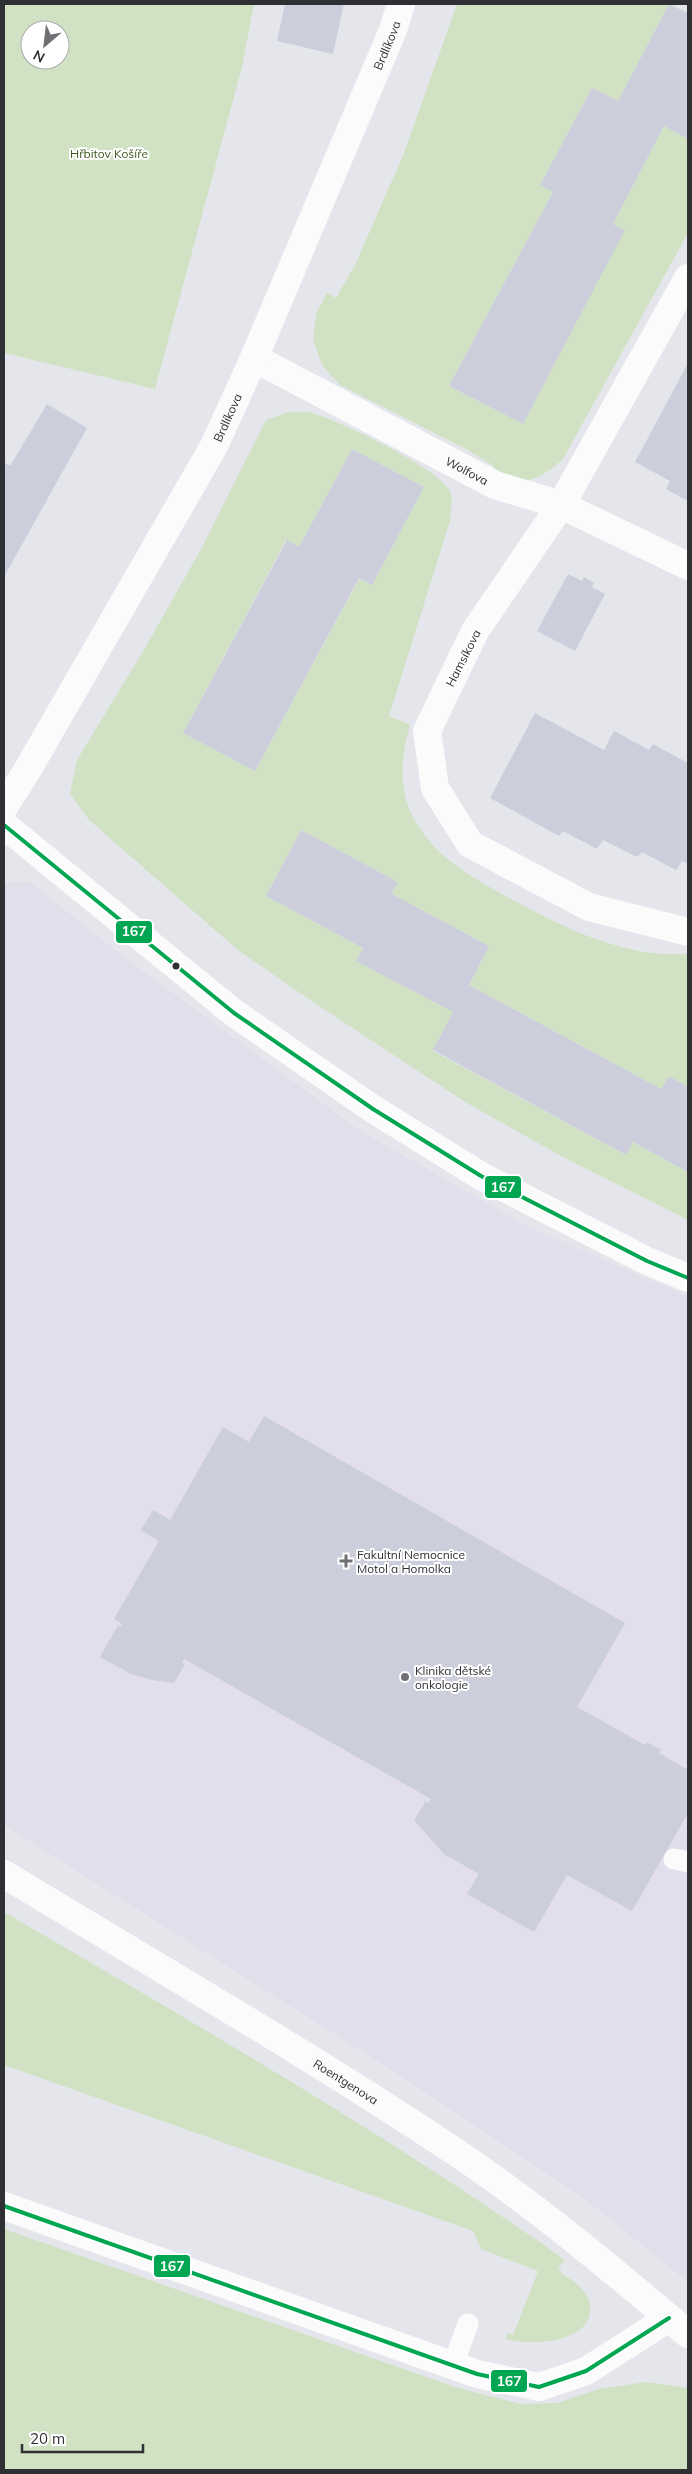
<svg xmlns="http://www.w3.org/2000/svg" width="692" height="2474" font-family="Mulish,sans-serif">
  <style>
    .medical { fill: #e2deec }
    .green { fill: #d0e2c3; fill-rule: evenodd }
    .building { fill: #cccfdb }
    .lines { fill: none; stroke-linecap: round; stroke-linejoin: round }
    .service { stroke: #fbfbfc; stroke-width: 21 }
    .minor { stroke: #fbfbfc; stroke-width: 28 }
    .tertiary { stroke: #fbfbfc; stroke-width: 28 }
    .bus-1-casing { stroke: #fff; stroke-width: 8 }
    .bus-1 { stroke: #00a651; stroke-width: 4 }
    .bus-dot { fill: #2f3034; stroke: #fff; stroke-width: 2 }
    .poi-dot { fill: #6f7074; stroke: #fff; stroke-width: 2 }
    .labels { text-anchor: middle; dominant-baseline: central; stroke-width: 4; stroke-linejoin: round; paint-order: stroke }
    .street-label { font-size: 12px; fill: #2f3034; stroke: #fff }
    .park-label { font-size: 12px; fill: #3c5a1c; stroke: #fff }
    .poi-label { font-size: 12px; fill: #2f3034; stroke: #fff; text-anchor: start }
    .line-badge { stroke: #fff; stroke-width: 2 }
    .badge-label { font-size: 14px; text-anchor: middle; font-weight: bold; fill: #fff }
  </style>
  <rect width="100%" height="100%" fill="#e5e6ec"/>
  <!-- medical -->
  <path class="medical" d="M18 882 31 883 128 960 362 1132 529 1227 688 1297V2282L585 2199 385 2066 4 1825V883Z"/>
  <!-- green -->
  <path class="green" d="M4 4H254L242 67 155 389 4 353ZM30 30H60V60H30Z
    M457 4H669L618 101 592 88 540 185 553 192 449 386 523 424 624 230 613 224 664 126 688 139V233L563 459C535 484 526 482 490 480L494 466 466 449 340 385 322 365 313 340 316 314 327 293 336 298 355 265 404 153Z
    M289 412C297 412 307 411 315 414 339 421 446 471 451 494 453 502 450 513 450 521L389 716 410 725C401 755 398 788 413 817 434 858 475 879 513 900 567 929 625 958 688 954V1087L669 1076 661 1089 469 985 489 946 392 894 398 882 301 830 266 896 363 948 356 961 453 1012 433 1051 626 1155 633 1142 688 1172V1220L561 1156 465 1102 313 1002 239 951 89 820 70 794 77 760 145 648 201 549 266 420ZM352 449 424 487 372 585 359 579 255 771 183 733 286 540 299 547Z
    M4 1912C194 2023 385 2133 565 2260L558 2269C567 2279 583 2285 588 2298 604 2342 531 2347 506 2339L507 2333 513 2335 538 2271 481 2249 473 2231 4 2065Z
    M4 2229 455 2387 521 2404 557 2403 599 2389 646 2382 688 2388V2470H4Z"/>
  <!-- building -->
  <path class="building" d="M285 4H344L333 54 277 41Z
    M669 4 688 13V139L664 126 613 224 625 230 523 424 449 386 553 192 540 185 592 88 618 101Z
    M688 363V501L666 489 670 481 635 462Z
    M47 404 87 428 4 577V462L10 466Z
    M352 449 424 487 372 585 359 578 255 771 183 733 287 540 299 547Z
    M568 574 582 581 584 577 594 583 592 587 605 594 575 651 537 631Z
    M535 713 604 750 614 731 649 750 653 744 688 763V864L682 861 676 870 642 852 637 857 603 840 597 849 563 831 559 836 490 798Z
    M301 830 398 882 392 894 489 946 469 985 661 1089 669 1076 688 1087V1172L633 1142 626 1155 433 1050 453 1012 356 961 363 948 266 896Z
    M264 1416 625 1623 577 1707 645 1745 647 1742 661 1750 659 1753 688 1770V1813L632 1911 567 1875 534 1932 467 1894 479 1874 444 1854 414 1820 426 1801 428 1803 431 1799 184 1659 182 1662 185 1664 174 1683 152 1680 131 1674 100 1657 118 1625 120 1627 122 1624 114 1619 159 1541 141 1530 153 1510 170 1520 223 1427 249 1442Z"/>
  <g class="lines">
    <!-- service -->
    <path class="service" d="M674 1859 688 1862
      M453 2365 468 2324"/>
    <!-- minor -->
    <g class="minor">
      <path d="M688 278 561 505 475 631 427 731 435 788 470 844 589 907 688 932"/>
      <path id="s1" d="M254 358 495 485 561 505 688 566"/>
      <path id="s2" d="M4 807 28 769 214 446 254 358 393 30 401 4"/>
      <path d="M4 2206 477 2374 539 2387 586 2371 669 2318"/>
    </g>
    <!-- tertiary -->
    <g class="tertiary">
      <path d="M4 825 234 1013 373 1109 481 1176 647 1261 688 1278"/>
      <path id="s3" d="M4 1874C157 1967 314 2057 463 2157 542 2211 615 2272 688 2334"/>
    </g>
    <defs>
      <path id="bus-1" d="M4 825 234 1013 373 1109 481 1176 647 1261 688 1278
        M4 2206 477 2374 539 2387 586 2371 669 2318"/>
    </defs>
    <!-- bus-1 casing -->
    <use href="#bus-1" class="bus-1-casing"/>
    <!-- bus-1 -->
    <use href="#bus-1" class="bus-1"/>
  </g>
  <!-- markers -->
  <circle class="bus-dot" cx="176" cy="966" r="4.5"/>
  <g class="poi-dot">
    <path d="M343.5 1553.5h5v5h5v5h-5v5h-5v-5h-5v-5h5z"/>
    <circle cx="405" cy="1677" r="5"/>
  </g>
  <g class="labels">
    <!-- street labels -->
    <g class="street-label">
      <text stroke="none"><textPath href="#s2" startOffset="854">Brdlíkova</textPath></text>
      <text stroke="none"><textPath href="#s2" startOffset="449">Brdlíkova</textPath></text>
      <text stroke="none"><textPath href="#s1" startOffset="241">Wolfova</textPath></text>
      <text transform="translate(463 658) rotate(-63)">Hamsíkova</text>
      <text stroke="none"><textPath href="#s3" startOffset="400">Roentgenova</textPath></text>
    </g>
    <!-- park labels -->
    <g class="park-label">
      <text x="109" y="153">Hřbitov Košíře</text>
    </g>
    <!-- poi labels -->
    <g class="poi-label">
      <text x="357" y="1554">Fakultní Nemocnice<tspan x="357" dy="14">Motol a Homolka</tspan></text>
      <text x="415" y="1670">Klinika dětské<tspan x="415" dy="14">onkologie</tspan></text>
    </g>
  </g>
  <g class="line-badge">
    <rect x="115" y="920" width="38" height="24" rx="5" fill="#00a651"/>
    <rect x="484" y="1175" width="38" height="24" rx="5" fill="#00a651"/>
    <rect x="153" y="2254" width="38" height="24" rx="5" fill="#00a651"/>
    <rect x="490" y="2369" width="38" height="24" rx="5" fill="#00a651"/>
  </g>
  <g class="badge-label">
    <text x="134" y="936">167</text>
    <text x="503" y="1192">167</text>
    <text x="172" y="2271">167</text>
    <text x="509" y="2386">167</text>
  </g>
  <!-- border -->
  <rect width="692" height="2474" fill="none" stroke="#2f3034" stroke-width="10"/>
  <!-- north arrow -->
  <g transform="translate(45 45) rotate(208)"><circle r="24" fill="#ffffff" stroke="#acacae"/>
  <path d="M0-4L9 19L0 12L-9 19Z" fill="#6f7074"/>
  <text y="-8" font-size="14" font-weight="bold" text-anchor="middle" fill="#2f3034">N</text>
  </g>
  <!-- scale -->
  <path d="M22 2444v8h121v-8" fill="none" stroke="#2f3034" stroke-width="2.5"/>
  <text x="30" y="2444" font-size="15" fill="#2f3034" stroke="#ffffff" stroke-width="4" paint-order="stroke">20 m</text>
</svg>
